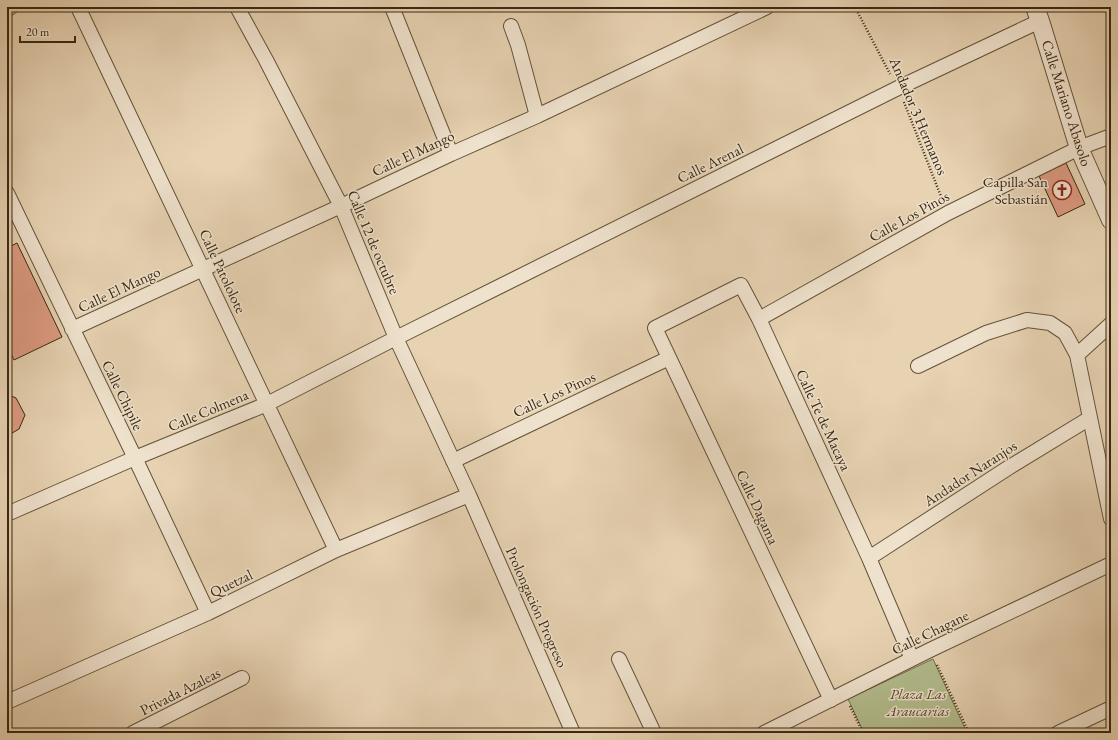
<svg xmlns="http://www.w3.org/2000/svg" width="1118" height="740" font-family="'EB Garamond',serif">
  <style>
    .green { fill: #b3bd8e; stroke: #767250 }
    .building { fill: #dd9a81; stroke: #392812 }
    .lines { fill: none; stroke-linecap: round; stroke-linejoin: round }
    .minor-casing { stroke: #64523a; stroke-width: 16 }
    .tertiary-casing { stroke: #64523a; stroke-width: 20 }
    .path { stroke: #392812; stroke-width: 2.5; stroke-dasharray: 1 2; stroke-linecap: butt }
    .minor { stroke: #efe2cd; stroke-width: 14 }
    .tertiary { stroke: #efe2cd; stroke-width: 18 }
    .labels { text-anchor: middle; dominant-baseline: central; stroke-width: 3; stroke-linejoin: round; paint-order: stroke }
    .street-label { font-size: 15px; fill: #392812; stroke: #efe2cd }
    .poi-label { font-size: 15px; fill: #392812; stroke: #efe2cd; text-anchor: end }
    .park-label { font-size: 15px; font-style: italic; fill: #584d31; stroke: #efe2cd }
  </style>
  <rect width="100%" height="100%" fill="#e7d2b2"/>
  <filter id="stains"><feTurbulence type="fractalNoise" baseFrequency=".005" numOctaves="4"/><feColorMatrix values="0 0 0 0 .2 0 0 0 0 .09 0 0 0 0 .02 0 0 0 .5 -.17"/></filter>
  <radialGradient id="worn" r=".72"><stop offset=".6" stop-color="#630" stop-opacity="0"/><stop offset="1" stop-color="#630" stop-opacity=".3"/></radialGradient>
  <!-- green -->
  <path class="green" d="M933 659 967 733H864L848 699Z"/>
  <!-- building -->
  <path class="building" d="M1066 163 1085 204 1058 217 1039 176Z
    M17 243 62 337 14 360 7 345V248Z
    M7 394 16 398 25 415 19 429 7 436Z"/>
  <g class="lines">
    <defs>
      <path id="minor" d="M78 7 336 550
        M237 7 266 60 341 206 396 338 469 495 573 733
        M392 7 451 154
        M7 9 11 7
        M511 26 518 45 537 116
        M7 193 135 458 208 613
        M759 319 948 213 1079 148 1111 136
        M72 329 341 206 451 154 537 116 767 7
        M1077 355 1111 324
        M918 366 986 333 1027 320 1050 323 1065 333 1077 355 1111 519
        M453 461 669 358
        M7 514 135 458 267 404 396 338 898 88 1040 21
        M869 558 1008 468 1090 418
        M619 659 654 733
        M831 700 655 328 741 285 759 319 869 558 912 659
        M7 702 208 613 336 550 469 495
        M133 733 242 678
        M764 733 930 650 1111 564
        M1058 733 1111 708"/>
      <path id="tertiary" d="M1035 7 1040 21 1079 148 1111 220"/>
    </defs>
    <!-- minor casing -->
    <use href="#minor" class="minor-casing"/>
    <!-- tertiary casing -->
    <use href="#tertiary" class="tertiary-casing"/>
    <!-- path -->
    <path class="path" d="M855 7 890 74
      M904 102 942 199
      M937 665 969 733
      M850 706 863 733"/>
    <!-- minor -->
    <use href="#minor" class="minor"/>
    <!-- tertiary -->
    <use href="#tertiary" class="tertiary"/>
  </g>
  <!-- icons -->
  <defs>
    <symbol id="church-ring" viewBox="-11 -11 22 22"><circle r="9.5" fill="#efe2cd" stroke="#8f2418" stroke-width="1.5"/><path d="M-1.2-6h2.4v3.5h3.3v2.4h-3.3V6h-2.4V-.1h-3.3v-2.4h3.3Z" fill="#8f2418"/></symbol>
  </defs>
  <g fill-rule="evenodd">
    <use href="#church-ring" x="1051" y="179" width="22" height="22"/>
  </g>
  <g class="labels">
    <!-- street labels -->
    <g class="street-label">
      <text transform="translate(1067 103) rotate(72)">Calle Mariano Abasolo</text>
      <text transform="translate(919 116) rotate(67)">Andador 3 Hermanos</text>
      <text transform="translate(413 153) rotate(-25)">Calle El Mango</text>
      <text transform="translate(710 163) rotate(-26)">Calle Arenal</text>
      <text transform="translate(909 216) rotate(-29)">Calle Los Pinos</text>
      <text transform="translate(374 242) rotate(67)">Calle 12 de octubre</text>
      <text transform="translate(223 271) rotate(65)">Calle Patololote</text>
      <text transform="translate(119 289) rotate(-25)">Calle El Mango</text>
      <text transform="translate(554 394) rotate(-25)">Calle Los Pinos</text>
      <text transform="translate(123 395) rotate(64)">Calle Chipile</text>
      <text transform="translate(208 410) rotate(-23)">Calle Colmena</text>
      <text transform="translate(824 420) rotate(65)">Calle Te de Macaya</text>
      <text transform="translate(970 473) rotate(-33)">Andador Naranjos</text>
      <text transform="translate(758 507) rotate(65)">Calle Dagama</text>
      <text transform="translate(231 583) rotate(-26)">Quetzal</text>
      <text transform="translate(537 607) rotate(66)">Prolongación Progreso</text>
      <text transform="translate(930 632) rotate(-26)">Calle Chagane</text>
      <text transform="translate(180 691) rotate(-27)">Privada Azaleas</text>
    </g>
    <!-- poi labels -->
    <g class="poi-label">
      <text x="1048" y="181">Capilla San<tspan x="1048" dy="17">Sebastián</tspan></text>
    </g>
    <!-- park labels -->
    <g class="park-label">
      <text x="918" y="693">Plaza Las<tspan x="918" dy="17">Araucarias</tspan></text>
    </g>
  </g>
  <!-- margin -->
  <rect width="1118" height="740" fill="none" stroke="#e7d2b2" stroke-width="24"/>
  <rect x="8" y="8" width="1102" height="724" fill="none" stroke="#392812" stroke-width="2"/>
  <rect x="12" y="12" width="1094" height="716" fill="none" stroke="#392812"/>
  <!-- scale -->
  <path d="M20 36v6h55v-6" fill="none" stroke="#392812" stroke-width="2"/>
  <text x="26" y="36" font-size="12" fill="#392812" stroke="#efe2cd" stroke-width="3" paint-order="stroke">20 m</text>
  <rect width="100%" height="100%" filter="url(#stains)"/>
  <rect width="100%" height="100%" fill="url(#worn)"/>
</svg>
